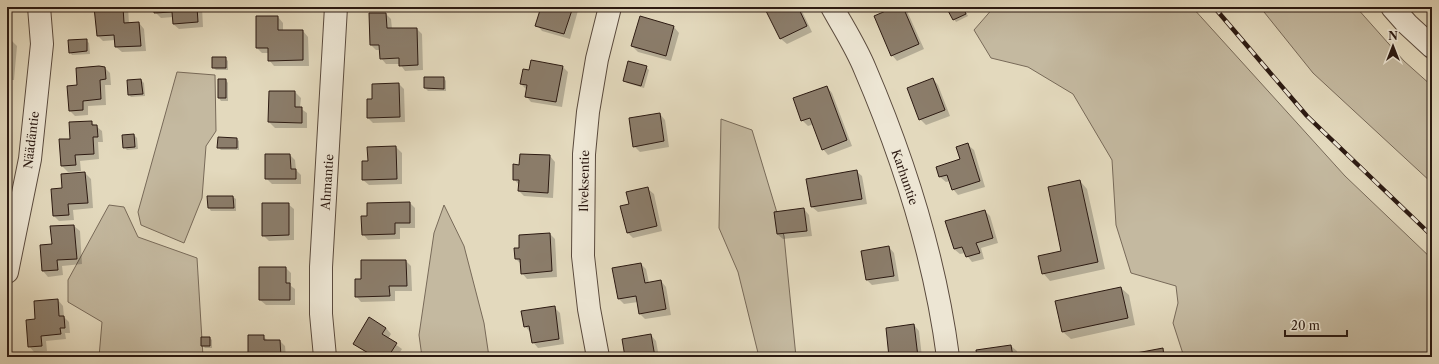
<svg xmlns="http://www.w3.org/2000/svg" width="1439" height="364" font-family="'Libre Caslon Text',serif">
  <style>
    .green { fill: #c4b9a0; stroke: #786a59 }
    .shadow { fill: #0003 }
    .building { fill: #8b7d6b; stroke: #2c1a12 }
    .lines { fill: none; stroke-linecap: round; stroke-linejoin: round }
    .minor-casing { stroke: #5a4a3d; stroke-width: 24 }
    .path { stroke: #2c1a12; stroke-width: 2.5; stroke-dasharray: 3 2; stroke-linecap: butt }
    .minor { stroke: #ede6d4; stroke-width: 22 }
    .rail-casing { stroke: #2c1a12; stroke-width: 4.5 }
    .rail { stroke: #ede6d4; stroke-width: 3; stroke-dasharray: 9; stroke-linecap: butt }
    .labels { text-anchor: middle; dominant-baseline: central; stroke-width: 3.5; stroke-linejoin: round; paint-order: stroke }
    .street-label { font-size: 12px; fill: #2c1a12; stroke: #ede6d4 }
  </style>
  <rect width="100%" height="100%" fill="#e3d9bd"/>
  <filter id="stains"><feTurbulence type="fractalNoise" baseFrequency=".005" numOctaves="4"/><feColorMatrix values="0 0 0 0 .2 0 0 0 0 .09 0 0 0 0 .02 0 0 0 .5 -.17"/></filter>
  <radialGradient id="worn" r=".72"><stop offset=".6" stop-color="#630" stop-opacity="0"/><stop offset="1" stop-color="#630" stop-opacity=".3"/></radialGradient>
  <!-- green -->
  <path class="green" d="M994 7H1192L1345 176 1432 259V357H1184L1173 323 1178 303 1176 286 1131 273 1116 225 1112 160 1073 94 1028 67 991 58 974 30Z
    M1260 7H1356L1404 61 1432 86V183L1313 73Z
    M177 72 215 75 216 131 206 146 202 198 184 243 141 225 138 212Z
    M721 119 752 130 784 236 796 357H759L738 272 719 228Z
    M109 205 124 207 138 237 197 258 203 357H99L102 322 68 302V280Z
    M444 205 464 246 484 323 489 357H422L419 335 434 233Z"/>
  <!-- shadow -->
  <path class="shadow" d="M95 7H128L129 24 139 23 144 29 146 51 122 52 116 47V40L103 41 98 36Z
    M155 7H202L203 27 179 29 173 24V17L161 18 155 12Z
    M542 7H579L570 39 542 31 537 25Z
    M765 7H800L812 32 787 44 781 39Z
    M897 7H903L907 11 924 49 897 61 892 55Z
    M947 7H963L968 16 956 22Z
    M386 14 391 19 392 29H417L422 34 423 70 405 71 400 64H386L381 58V50H376L371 45Z
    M278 17 283 23V31H303L308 37 309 66H274L269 60V53H262L257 48Z
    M641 17 674 27 679 33 671 61 638 52 632 46Z
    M7 38 10 39 17 46 14 80H7Z
    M86 40 89 43 90 54 72 55 70 52Z
    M225 58 228 61V70H216L213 67Z
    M563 67 568 72 562 107 531 102 526 96 527 90 521 84Z
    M646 67 649 70 644 88 627 83 624 80Z
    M105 68 110 73 111 85H105L106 105 88 106V115L75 116 70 111 78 86Z
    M444 78 446 81V91H428L425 88Z
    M933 79 938 85 950 116 926 125 920 119Z
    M141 80 144 83 145 96 131 97 129 95Z
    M226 80 228 83V101H221L219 98Z
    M399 84 404 89 405 122 373 123 368 118 373 100Z
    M827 87 832 93 852 146 828 155 823 149 814 124 808 126 802 120Z
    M270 92H295L301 98 300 108 307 113V128H275L269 122Z
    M660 114 665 120 669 147 640 152 634 146Z
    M91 122 102 131 103 142H98L99 159 80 161 81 171 68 172 62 166 60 140H71Z
    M134 135 137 138 138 149 127 150 124 147Z
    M237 139 239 141V150H221L218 147Z
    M968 145 974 150 985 187 958 195 953 189 950 181 946 182 940 177 937 167 961 160Z
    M396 147 402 153V184L369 185 363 180 369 162 368 148Z
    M290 155 295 160 296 170 301 175V184H272L266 178Z
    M550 156 555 162 553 198 524 196 519 191V185L514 179 520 166Z
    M856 171 862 176 867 204 818 212 812 207 808 179Z
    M85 173 91 179 93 208 73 210 74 220 59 221 54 216 52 190 63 189Z
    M1080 181 1087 189 1105 269 1050 281 1043 273 1063 252Z
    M648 189 654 194 662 231 633 238 627 232 630 204Z
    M208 197H233L236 199V211H211L209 208Z
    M410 203 415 208V228H400V239L368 240 363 234 368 217Z
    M288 204 294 209V240L269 241 263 235Z
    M804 209 809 215 812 236 783 239 777 234Z
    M985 211 990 216 998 243 981 248 984 259 972 262 965 253 960 254 954 249Z
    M74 226 80 231 82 264 62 266 63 275 48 277 43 271 41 246 53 244 52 227Z
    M550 234 555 239 557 277 527 279 522 273 521 264 516 259 520 249Z
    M889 247 894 253 899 281 872 285 867 280 862 252Z
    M406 261 411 266 412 291H395V301L361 302 356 296 362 280Z
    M641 264 646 269 649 283 661 281 666 287 671 315 645 319 640 314 638 302 624 304 619 299Z
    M286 268 291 273V286L295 289V305H266L260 300Z
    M1121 288 1129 295 1135 325 1071 339 1063 332Z
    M58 300 63 306 64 317 69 322 70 333H65L66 339 46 341 47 351 34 352 29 346 36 320Z
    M554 307 560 313 564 344 538 348 533 342 530 332 525 326Z
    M914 325 919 331 922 357H890Z
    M386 328 391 334 388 339 402 349 397 357H373L354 344Z
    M651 335 656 341 659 357H626Z
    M263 336 268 341H280L285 346 286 357H249Z
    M210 338 212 340V348H205L202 345Z
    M1011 346 1017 351V357H978Z
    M1162 349 1168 357H1132Z
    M46 355 48 357H25Z"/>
  <!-- building -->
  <path class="building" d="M94 7H123L124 23 139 22 141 46 115 47 114 35 97 36Z
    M154 7H197L198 22 173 24 172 12 154 13Z
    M541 7H573L564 34 535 26Z
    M764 7H798L807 26 780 39Z
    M895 7H903L919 44 891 56 874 16Z
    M946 7H963L966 14 953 20Z
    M369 13H386L387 28H417L418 65 399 66V58L380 59 379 45H370Z
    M256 16H278V30H303V60L268 61V48H256Z
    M640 16 674 26 666 56 631 46Z
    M7 37 10 38 7 73Z
    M87 39V51L69 53 68 40Z
    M212 57H226V68H212Z
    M531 60 563 66 556 102 525 97 527 85 520 84 523 69 529 70Z
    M628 61 647 66 641 86 623 81Z
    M99 66 105 67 106 79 100 80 101 99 83 101V110L69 111 67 86 77 85 76 68Z
    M424 77H444V89L424 88Z
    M933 78 945 110 919 120 907 88Z
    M141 79 143 94 128 95 127 80Z
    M218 79H226V98H218Z
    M399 83 400 117 367 118V99H372V84Z
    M827 86 847 140 822 150 810 118 801 121 793 98Z
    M269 91H295V107H302V123L268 122Z
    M660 113 664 141 633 147 629 118Z
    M92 121V125H97L98 137H93L94 154 75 155 76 165 61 166 59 139H70L69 122Z
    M134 134 135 147 123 148 122 135Z
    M218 137 237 138V148H217Z
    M968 143 980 181 952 190 947 175 939 177 936 167 960 159 956 147Z
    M396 146 397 179 362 180V161H368L367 147Z
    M265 154H290L291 169H296V179H265Z
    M520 154 550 155 548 193 518 191 519 180H513V164L519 165Z
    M857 170 862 199 811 207 806 179Z
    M85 172 88 203 68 204 69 215 53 216 51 189 62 188 61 174Z
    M1080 180 1098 262 1042 274 1038 256 1061 251 1048 187Z
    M648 187 657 226 627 233 620 206 629 204 626 192Z
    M207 196H233L234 208H208Z
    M410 202V223H395V234L362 235 361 216H367V203Z
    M262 203H289V235L262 236Z
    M804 208 807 231 777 234 774 212Z
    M985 210 993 238 976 243 980 253 966 257 962 247 954 249 945 221Z
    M74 225 77 259 57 260 58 270 42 271 40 245 52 244 50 226Z
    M550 233 552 271 521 274 520 259H515L514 248H519V235Z
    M889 246 894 276 866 280 861 251Z
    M361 260H406L407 286H389L390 296 355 297V279H361Z
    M641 263 645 283 661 280 666 309 639 314 636 296 618 299 612 268Z
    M259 267H286V283H290V300H259Z
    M1121 287 1128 318 1062 332 1055 301Z
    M58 299 59 316H64L65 328H60L61 334 41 336 42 346 28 347 26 320 35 319 34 301Z
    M555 306 559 339 532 343 529 326 524 327 521 311Z
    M369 317 386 328 382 334 397 343 388 357H375L353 344Z
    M914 324 918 357H889L886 328Z
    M651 334 655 357H625L622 339Z
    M248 335H264V340H280L281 357H248Z
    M201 337H210V346H201Z
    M1011 345 1013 357H977L976 350Z
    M1163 348 1164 357H1131V354Z"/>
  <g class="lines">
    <defs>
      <path id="minor" d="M832 7C843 27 856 47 865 69 904 160 935 258 948 357
        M1392 7 1407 24 1432 47
        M7 272 30 159 42 44 39 7
        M325 357 321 314V267L336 7
        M598 357 589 309 583 256 584 154 588 112 597 59 610 7"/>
    </defs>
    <!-- minor casing -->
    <use href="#minor" class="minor-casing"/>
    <!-- path -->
    <path class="path" d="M1429 7 1432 10"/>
    <!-- minor -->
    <use href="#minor" class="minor"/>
    <defs>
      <path id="rail" d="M1214 7 1307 116 1432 236"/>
    </defs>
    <!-- rail casing -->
    <use href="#rail" class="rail-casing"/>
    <!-- rail -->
    <use href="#rail" class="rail"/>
  </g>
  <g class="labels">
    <!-- street labels -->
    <g class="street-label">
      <text transform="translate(31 140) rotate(-83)">Näädäntie</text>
      <text transform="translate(905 177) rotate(71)">Karhuntie</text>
      <text transform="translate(584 181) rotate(-89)">Ilveksentie</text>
      <text transform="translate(327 182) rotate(-86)">Ahmantie</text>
    </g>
  </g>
  <!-- margin -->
  <rect width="1439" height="364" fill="none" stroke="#e3d9bd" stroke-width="24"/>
  <rect x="8" y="8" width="1423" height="348" fill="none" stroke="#2c1a12" stroke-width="2"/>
  <rect x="12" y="12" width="1415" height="340" fill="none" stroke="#2c1a12"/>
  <!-- north arrow -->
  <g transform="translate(1393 46)" stroke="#ede6d4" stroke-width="3" paint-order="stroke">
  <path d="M0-3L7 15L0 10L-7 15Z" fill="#2c1a12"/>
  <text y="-6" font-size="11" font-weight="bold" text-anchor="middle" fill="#2c1a12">N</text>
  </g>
  <!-- scale -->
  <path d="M1285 330v6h62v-6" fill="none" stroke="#2c1a12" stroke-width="2"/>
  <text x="1291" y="330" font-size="12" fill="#2c1a12" stroke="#ede6d4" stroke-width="3" paint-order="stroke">20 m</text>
  <rect width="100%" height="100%" filter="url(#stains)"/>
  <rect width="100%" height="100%" fill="url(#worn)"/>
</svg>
